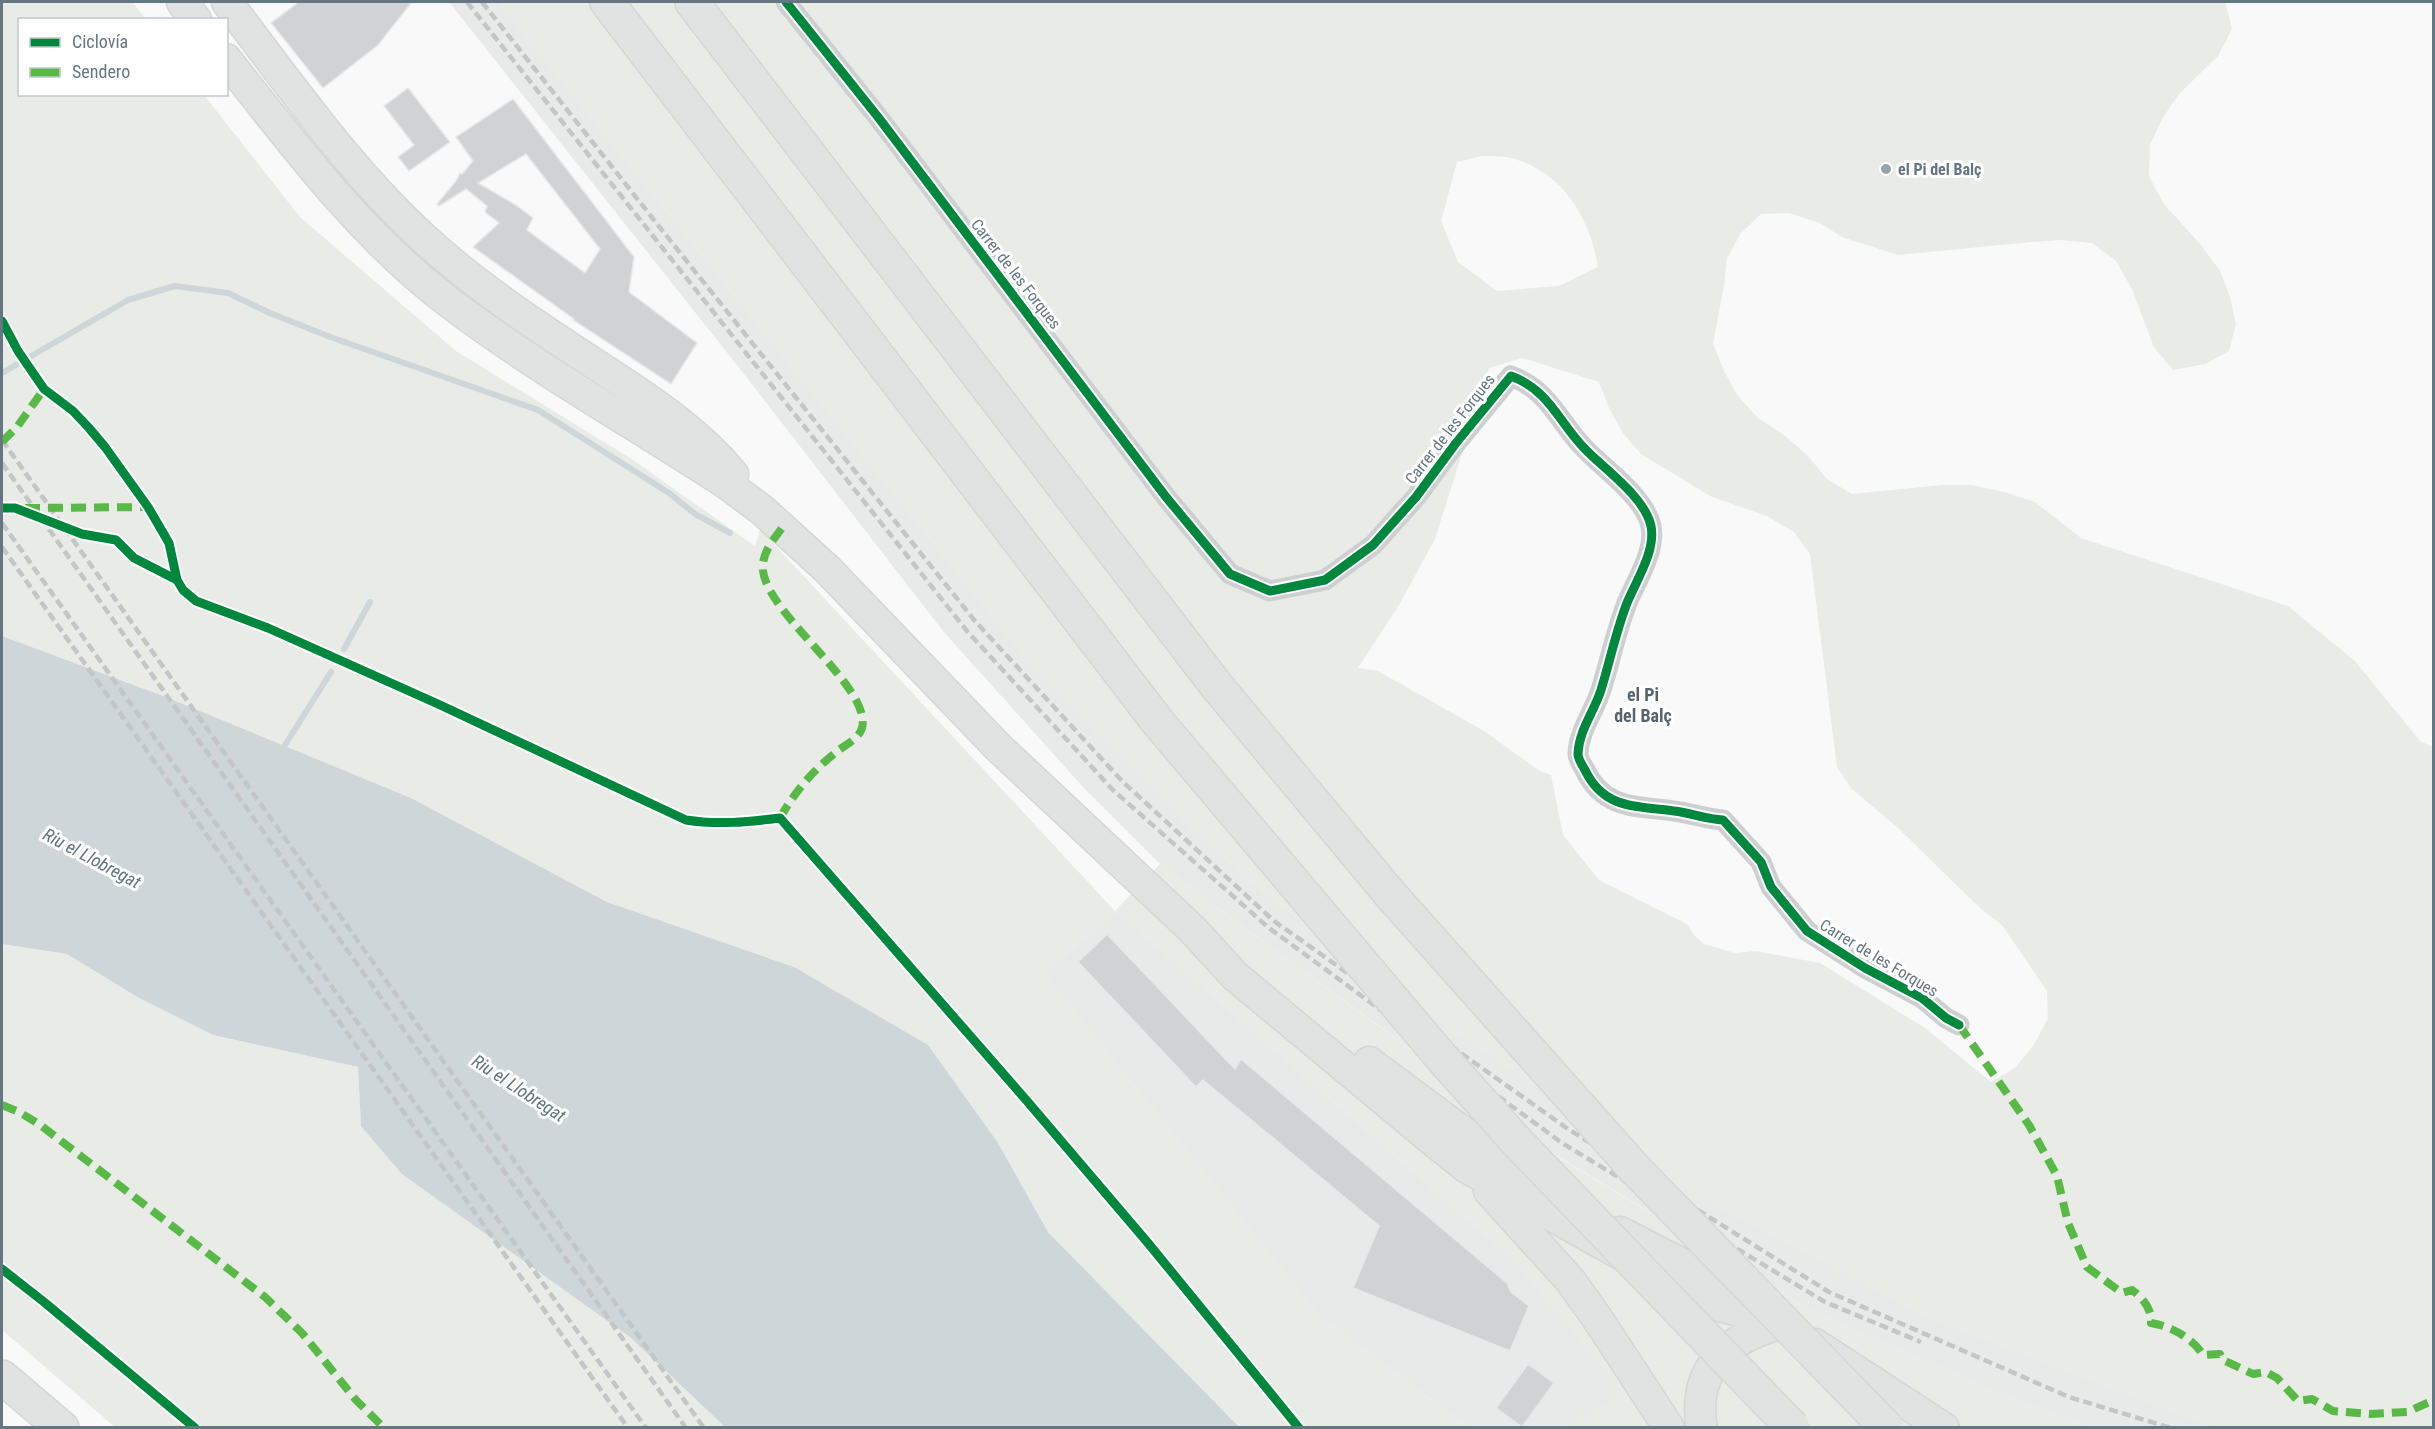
<svg xmlns="http://www.w3.org/2000/svg" width="2435" height="1429" font-family="'Roboto Condensed',sans-serif">
  <style>
    .built { fill: #e8e9e9 }
    .green { fill: #e8ebe6; fill-rule: evenodd }
    .water { fill: #ced6d9 }
    .lines { fill: none; stroke-linecap: round; stroke-linejoin: round }
    .stream { stroke: #ced6d9; stroke-width: 6 }
    .building { fill: #d0d2d3; stroke: #e8e8e8; stroke-width: 1.5; fill-rule: evenodd }
    .secondary-casing { stroke: #d5d6d7; stroke-width: 33 }
    .highway-casing { stroke: #d5d6d6; stroke-width: 36 }
    .street { stroke: #cecfd0; stroke-width: 21 }
    .secondary { stroke: #e1e2e2; stroke-width: 30 }
    .highway { stroke: #e1e2e2; stroke-width: 33 }
    .rail { stroke: #c3c5c6; stroke-width: 4.5; stroke-dasharray: 9 4.5; stroke-linecap: butt }
    .highway-bridge-casing { stroke: #d5d6d6; stroke-width: 36; stroke-linecap: butt }
    .highway-bridge { stroke: #e1e2e2; stroke-width: 33 }
    .quiet { stroke: #58b947; stroke-width: 8; stroke-dasharray: 15 8; stroke-linecap: butt }
    .cycleway-casing { stroke: #fff; stroke-width: 13 }
    .cycleway { stroke: #00873e; stroke-width: 9 }
    .poi-dot { fill: #99a4ac; stroke: #fff; stroke-width: 2 }
    .labels { text-anchor: middle; dominant-baseline: central; stroke-width: 6; stroke-linejoin: round; paint-order: stroke }
    .poi-label { font-size: 16px; font-weight: bold; fill: #657683; stroke: #fff; text-anchor: start }
    .street-label { font-size: 16px; fill: #657683; stroke: #fff }
    .neighbourhood-label { font-size: 18px; font-weight: bold; fill: #57646e; stroke: #fff }
    .water-label { font-size: 18px; font-style: italic; fill: #60757c; stroke: #fff }
  </style>
  <rect width="100%" height="100%" fill="#f9f9f9"/>
  <!-- built -->
  <path class="built" d="M449 2H498L1038 673 1193 829 1252 883 1433 1016 1697 1196 1931 1318 2215 1427H2092L2010 1398 1812 1311 1551 1152 1207 900 1160 864 1083 787 943 631 744 374Z
    M1116 911 1514 1260 1624 1394 1567 1427H1469L1321 1318 1044 974Z"/>
  <!-- green -->
  <path class="green" d="M2 2H132L146 19 20 20V94L204 95 300 217 456 351 630 458 755 546 760 529 1115 911 1160 864 1207 900 1550 1152 1812 1311 2010 1398 2092 1427H1567L1623 1394 1514 1260 1116 911 1044 974 1321 1318 1469 1427H1239L1048 1232 998 1143 794 967 607 902 411 798 166 697 2 636Z
    M498 2H2225L2232 29 2218 56 2179 94 2162 119 2150 145 2149 176 2163 203 2201 245 2220 271 2230 297 2236 324 2229 351 2205 364 2173 370 2154 347 2132 289 2116 261 2092 243 2059 240 2031 242 1898 255 1842 237 1820 223 1789 213 1761 214 1741 233 1727 258 1724 286 1713 344 1724 371 1738 396 1758 418 1784 435 1808 456 1827 479 1852 494 1942 485H1972L2004 492 2035 502 2081 538 2288 606 2355 661 2420 741 2433 747V1427H2215L1931 1318 1696 1196 1433 1016 1252 883 1193 829 1038 673ZM1482 156C1492 156 1505 156 1515 159 1564 174 1590 218 1598 267L1559 286 1497 291 1458 262 1441 221 1457 162ZM1522 358 1599 382 1609 408 1623 433 1641 454 1712 497 1767 516 1794 532 1810 554 1837 767 1851 788 1899 829 1980 908 2002 925 2047 991 2048 1019 2033 1046 2015 1068 1991 1082 1925 1028 1820 963 1756 951 1735 953 1704 944 1694 935 1687 924 1599 880 1563 835 1551 775 1538 770 1484 731 1378 671 1358 668 1399 605 1435 539 1489 368Z
    M2 944 67 954 139 998 213 1035 358 1067 361 1126 630 1337 725 1427H115L2 1330Z"/>
  <!-- water -->
  <path class="water" d="M2 636 166 697 411 798 607 902 794 967 928 1045 998 1143 1048 1232 1239 1427H725L630 1337 402 1174 361 1126 358 1067 213 1035 139 998 67 954 2 944Z"/>
  <g class="lines">
    <!-- stream -->
    <path class="stream" d="M2 373 128 300 175 286 228 293 270 313 333 338 538 410 669 493 695 514 730 533
      M344 649 370 602
      M280 753 331 672"/>
  </g>
  <!-- building -->
  <path class="building" d="M299 2H412L378 45 323 88 271 23Z
    M408 88 450 142 409 171 398 157 414 145 384 106Z
    M513 99 634 257 629 292 697 343 671 384 573 320 574 319 473 247 499 223 485 212 487 206 466 189 439 206 437 204 456 181 460 173 462 174 473 161 456 137ZM526 154 600 249 585 273 527 230 533 218 516 205 478 183Z
    M1107 934 1235 1069 1241 1059 1507 1283 1511 1292 1529 1306 1510 1351 1353 1288 1379 1226 1203 1080 1196 1087 1078 962Z
    M1528 1364 1554 1383 1522 1427 1496 1408Z"/>
  <g class="lines">
    <defs>
      <path id="secondary" d="M182 2 196 20
        M227 2C296 93 362 189 451 262 500 303 554 337 607 372 653 402 698 432 733 474
        M226 59C294 145 359 233 446 300 535 368 634 423 727 484L762 510 827 569 998 747 1192 929 1235 976 1437 1144 1466 1167 1488 1180 1708 1303 1784 1323
        M1369 1062 1498 1158 1563 1199
        M1489 1191 1570 1280 1597 1318 1669 1428
        M1620 1232 1716 1281 1757 1306
        M1815 1344 1944 1428
        M1702 1428C1691 1367 1731 1336 1784 1323"/>
      <path id="highway" d="M607 2 1157 721
        M692 2 1216 685
        M2 1377 62 1428"/>
    </defs>
    <!-- secondary casing -->
    <use href="#secondary" class="secondary-casing"/>
    <!-- highway casing -->
    <use href="#highway" class="highway-casing"/>
    <!-- street -->
    <path class="street" d="M786 2 878 117 1166 497 1230 574 1270 591 1325 580 1373 545 1416 497 1456 443 1511 376C1551 391 1559 424 1587 451 1607 471 1645 498 1651 526 1656 551 1636 581 1627 603 1616 631 1610 661 1601 690 1594 712 1579 730 1578 754 1578 759 1582 765 1585 770 1604 810 1638 806 1674 811 1691 813 1706 819 1723 820L1761 862 1771 887 1807 931 1865 968 1922 998 1946 1018 1959 1025"/>
    <!-- secondary -->
    <use href="#secondary" class="secondary"/>
    <!-- highway -->
    <use href="#highway" class="highway"/>
    <!-- rail -->
    <path class="rail" d="M467 2 967 631 1113 790 1269 928 1562 1143 1825 1302 1921 1342
      M482 2 665 234 975 621 1122 781 1274 921 1568 1129 1829 1292 2069 1397 2171 1428
      M2 440 704 1428
      M2 463 686 1428
      M2 523 646 1428
      M2 547 628 1428"/>
    <defs>
      <path id="highway-bridge" d="M1216 685 1390 894 1635 1169 1887 1428
        M1157 721 1442 1058 1518 1143 1793 1428"/>
    </defs>
    <!-- highway-bridge casing -->
    <use href="#highway-bridge" class="highway-bridge-casing"/>
    <!-- highway-bridge -->
    <use href="#highway-bridge" class="highway-bridge"/>
    <!-- quiet -->
    <path class="quiet" d="M2 442 17 427 44 389
      M25 508 148 507
      M780 818C796 790 813 770 839 750 847 744 859 738 862 728 873 685 756 608 763 563 765 549 774 539 782 528
      M1959 1025 2029 1125 2057 1176 2068 1223 2087 1267 2122 1293 2132 1290C2143 1298 2152 1309 2151 1323 2170 1326 2193 1338 2203 1355L2220 1354 2223 1360 2253 1374 2266 1372 2277 1378 2298 1401 2312 1399 2333 1411 2371 1414 2407 1412 2434 1400
      M2 1105 19 1112 39 1124 265 1297 302 1333 356 1400 384 1428"/>
    <defs>
      <path id="cycleway" d="M786 2 878 117 1166 497 1230 574 1270 591 1325 580 1373 545 1416 497 1456 443 1511 376C1551 391 1559 424 1587 451 1607 471 1645 498 1651 526 1656 551 1636 581 1627 603 1616 631 1610 661 1601 690 1594 712 1579 730 1578 754 1578 759 1582 765 1585 770 1604 810 1638 806 1674 811 1691 813 1706 819 1723 820L1761 862 1771 887 1807 931 1865 968 1922 998 1946 1018 1959 1025
        M2 321 18 351 44 389 73 411 89 428 105 447 148 507 169 543 177 580 183 590 196 601 268 628 438 704 686 820C717 825 748 822 780 818L1027 1101 1148 1243 1299 1428
        M2 508H15L82 534 116 540 134 558 177 580
        M2 1269 44 1302 195 1428"/>
    </defs>
    <!-- cycleway casing -->
    <use href="#cycleway" class="cycleway-casing"/>
    <!-- cycleway -->
    <use href="#cycleway" class="cycleway"/>
  </g>
  <!-- markers -->
  <circle class="poi-dot" cx="1886" cy="169" r="6"/>
  <g class="labels">
    <!-- poi labels -->
    <g class="poi-label">
      <text x="1898" y="169">el Pi del Balç</text>
    </g>
    <!-- street labels -->
    <g class="street-label">
      <text transform="translate(1016 274) rotate(52)">Carrer de les Forques</text>
      <text transform="translate(1450 429) rotate(-52)">Carrer de les Forques</text>
      <text transform="translate(1879 958) rotate(31)">Carrer de les Forques</text>
    </g>
    <!-- neighbourhood labels -->
    <g class="neighbourhood-label">
      <text x="1643" y="694">el Pi<tspan x="1643" dy="21">del Balç</tspan></text>
    </g>
    <!-- water labels -->
    <g class="water-label">
      <text transform="translate(92 858) rotate(28)">Riu el Llobregat</text>
      <text transform="translate(519 1088) rotate(33)">Riu el Llobregat</text>
    </g>
  </g>
  <!-- border -->
  <rect width="2435" height="1429" fill="none" stroke="#657683" stroke-width="6"/>
  <!-- legend -->
  <rect x="18" y="18" width="210" height="78" fill="#ffffff" stroke="#c1c8cd" stroke-width="1.5"/>
  <rect x="30" y="38" width="30" height="9" fill="#00873e" stroke="#c1c8cd" stroke-width="1.5"/>
  <text x="72" y="48" font-size="18" fill="#657683">Ciclovía</text>
  <rect x="30" y="68" width="30" height="9" fill="#58b947" stroke="#c1c8cd" stroke-width="1.5"/>
  <text x="72" y="78" font-size="18" fill="#657683">Sendero</text>
</svg>
